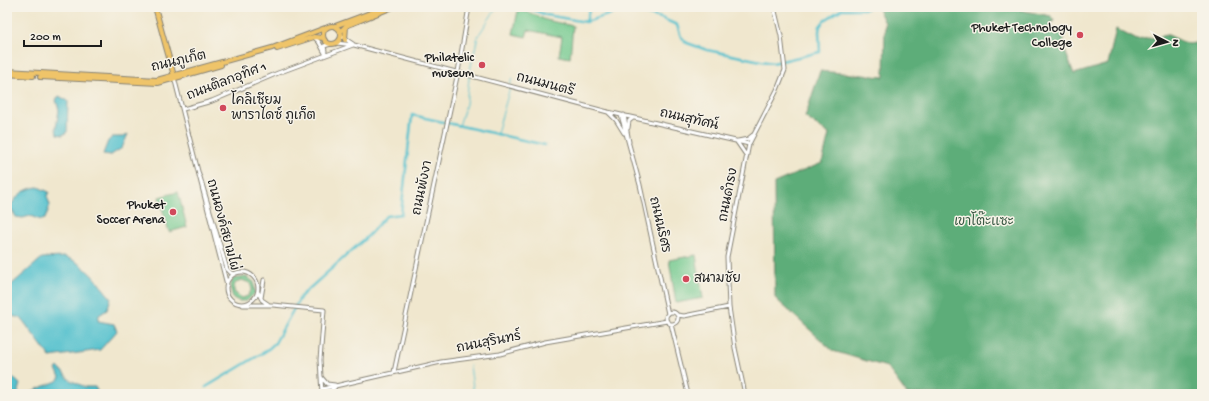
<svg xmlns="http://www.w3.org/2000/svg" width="1209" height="401" font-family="'Gochi Hand','Playpen Sans Thai',sans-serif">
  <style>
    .green { fill: #72c98e; stroke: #477255; fill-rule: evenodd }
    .forest { fill: #5dad79; stroke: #3c644a }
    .water { fill: #55c1ce; stroke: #386e75 }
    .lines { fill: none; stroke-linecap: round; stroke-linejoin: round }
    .stream { stroke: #55c1ce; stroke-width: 1 }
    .canal { stroke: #55c1ce; stroke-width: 2.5 }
    .minor-casing { stroke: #868275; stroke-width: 5 }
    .major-casing { stroke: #868275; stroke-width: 6 }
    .minor { stroke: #fff; stroke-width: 3 }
    .major { stroke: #efc469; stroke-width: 4 }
    .poi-dot { fill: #d1495b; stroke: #f7f3e8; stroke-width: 1.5 }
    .labels { text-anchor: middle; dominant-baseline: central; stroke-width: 3; stroke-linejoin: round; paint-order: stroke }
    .poi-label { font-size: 13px; fill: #1c1c1c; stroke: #f7f3e8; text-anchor: end }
    .street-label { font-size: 13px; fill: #1c1c1c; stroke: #f7f3e8 }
    .park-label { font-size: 13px; fill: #3a5944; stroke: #f7f3e8 }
  </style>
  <rect width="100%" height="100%" fill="#f7f3e8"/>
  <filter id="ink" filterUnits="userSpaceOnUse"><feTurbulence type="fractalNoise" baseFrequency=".025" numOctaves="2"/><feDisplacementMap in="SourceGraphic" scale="8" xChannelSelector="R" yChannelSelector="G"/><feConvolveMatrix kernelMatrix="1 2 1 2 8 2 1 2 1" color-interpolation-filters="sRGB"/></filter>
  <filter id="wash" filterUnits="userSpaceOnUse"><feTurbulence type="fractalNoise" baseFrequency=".012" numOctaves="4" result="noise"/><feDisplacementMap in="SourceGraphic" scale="16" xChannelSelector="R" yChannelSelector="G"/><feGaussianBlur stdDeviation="0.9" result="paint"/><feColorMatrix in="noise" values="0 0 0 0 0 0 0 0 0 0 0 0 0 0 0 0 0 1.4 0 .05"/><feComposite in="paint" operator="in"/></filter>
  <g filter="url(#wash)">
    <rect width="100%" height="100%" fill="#f0e7ce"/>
    <!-- green -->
    <path class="green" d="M518 11 528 12 546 20 573 26 570 58 559 56 562 37 528 30 526 37 513 34Z
      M178 192 187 227 169 232 159 197Z
      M696 255 703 298 676 303 669 260Z
      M245 276 254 282 255 293 247 301H239L233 298 230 287 233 279ZM242 280 250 283 252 289 248 296 242 298 235 293C232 287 235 281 242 280Z"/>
    <!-- forest -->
    <path class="forest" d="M877 7H1020V10L1051 16 1054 21 1049 24 1054 31 1062 28 1064 48 1074 74 1108 64 1116 29 1137 40 1168 35 1188 44 1202 42V394H907L887 367 833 351 775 298 774 183 822 163 829 134 805 117 820 71 884 77 885 23Z"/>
    <!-- water -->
    <path class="water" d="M59 96 68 101 67 132 63 135 57 134 56 128 59 110 56 100Z
      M128 134 122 148 111 155 103 154 108 141 112 137H123Z
      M38 187 49 192 47 196 50 205 45 219 41 220 30 216 23 218 16 217 10 207C16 196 25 188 38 187Z
      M65 257C84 262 99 284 111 298L107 310 99 315 98 321 114 324 117 331 100 350 50 357 21 318 7 315V299L11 285 42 258Z
      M58 367 70 380 85 387H95L99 394H25L57 381 60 377 56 369Z
      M10 375 20 384 18 391 21 394H7V378Z"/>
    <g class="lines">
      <!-- stream -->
      <path class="stream" d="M510 85 512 78
        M459 126 466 104 470 70 478 36 495 10 499 7
        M497 133 510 88
        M470 366 474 394"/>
      <!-- canal -->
      <path class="canal" d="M511 7 531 9 546 15 586 22 614 13 634 11 661 18 677 25 681 37 687 43 707 50 761 61 773 63 820 52 819 31 820 26 825 20 842 9H866L869 7
        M586 22 590 7
        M206 387 266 351 275 343 301 296 368 236 386 216 401 214 412 115 545 145"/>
    </g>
  </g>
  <g filter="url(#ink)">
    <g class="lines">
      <defs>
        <path id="minor" d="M341 36 353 44
          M314 37 319 42 326 55
          M336 43 354 45 608 112 749 144
          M325 51 324 46 331 44
          M174 77 227 285
          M183 109 212 101 278 73 353 45
          M608 112 616 120 624 133
          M621 115 640 185 668 314
          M624 115 629 142
          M628 128 629 121 633 118
          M738 141 748 139 753 135
          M737 142 746 155
          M200 177 227 269 231 273 235 274
          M226 288a16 16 0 1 1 32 0a16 16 0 1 1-32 0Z
          M258 292 262 300 268 304
          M261 298 264 280
          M243 305H273L324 310 320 360 322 394
          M666 318a6 6 0 1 1 12 0a6 6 0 1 1-12 0Z
          M677 315 684 316 729 307
          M671 324 688 394
          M394 372 458 72 469 7
          M321 377 327 384 335 385
          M322 389 441 362 500 354 545 342 667 321
          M328 394 335 387
          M745 394 735 348 729 307 727 257 749 144 777 90 785 70 781 36 774 7"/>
        <path id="major" d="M155 7 174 76
          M335 26 386 7
          M323 35a9 9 0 1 1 18 0a9 9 0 1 1-18 0Z
          M340 32 346 26 393 7
          M345 40 346 26
          M277 49 314 37 323 38
          M7 71 157 80 272 48 325 28
          M7 74 33 76
          M40 77 158 83 221 65"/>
      </defs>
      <!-- minor casing -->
      <use href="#minor" class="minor-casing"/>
      <!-- major casing -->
      <use href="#major" class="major-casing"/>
      <!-- minor -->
      <use href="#minor" class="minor"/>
      <!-- major -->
      <use href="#major" class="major"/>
    </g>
  </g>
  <!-- markers -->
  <g class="poi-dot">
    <circle cx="1080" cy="35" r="4"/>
    <circle cx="482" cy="65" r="4"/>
    <circle cx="223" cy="108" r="4"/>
    <circle cx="173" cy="212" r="4"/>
    <circle cx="686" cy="279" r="4"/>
  </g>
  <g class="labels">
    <!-- poi labels -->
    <g class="poi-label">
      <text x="1072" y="28">Phuket Technology<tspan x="1072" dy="15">College</tspan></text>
      <text x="474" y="58">Philatelic<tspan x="474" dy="15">museum</tspan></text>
      <text x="231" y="101" text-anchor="start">โคลิเซียม<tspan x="231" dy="15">พาราไดซ์ ภูเก็ต</tspan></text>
      <text x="165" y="205">Phuket<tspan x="165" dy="15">Soccer Arena</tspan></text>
      <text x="694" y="279" text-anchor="start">สนามชัย</text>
    </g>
    <!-- street labels -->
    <g class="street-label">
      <text transform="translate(179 62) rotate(-13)">ถนนภูเก็ต</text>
      <text transform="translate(227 82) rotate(-21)">ถนนติลกอุทิศ 1</text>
      <text transform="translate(545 85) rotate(15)">ถนนมนตรี</text>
      <text transform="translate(689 120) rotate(13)">ถนนสุทัศน์</text>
      <text transform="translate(423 188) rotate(-78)">ถนนพังงา</text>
      <text transform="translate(729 195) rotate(-79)">ถนนดำรง</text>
      <text transform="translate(222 225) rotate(75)">ถนนองค์สยามไผ่</text>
      <text transform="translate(659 225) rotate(77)">ถนนนริศร</text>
      <text transform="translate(489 343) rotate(-11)">ถนนสุรินทร์</text>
    </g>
    <!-- park labels -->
    <g class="park-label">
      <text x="984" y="222">เขาโต๊ะแซะ</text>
    </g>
  </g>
  <!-- margin -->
  <rect width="1209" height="401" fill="none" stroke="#f7f3e8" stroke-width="24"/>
  <!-- north arrow -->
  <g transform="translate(1167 42) rotate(96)" stroke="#f7f3e8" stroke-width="3" paint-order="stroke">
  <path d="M0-3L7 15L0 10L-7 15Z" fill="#1c1c1c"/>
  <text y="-6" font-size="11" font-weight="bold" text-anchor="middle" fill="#1c1c1c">N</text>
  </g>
  <!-- scale -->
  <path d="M24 40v6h77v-6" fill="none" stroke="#1c1c1c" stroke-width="2"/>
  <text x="30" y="40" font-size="12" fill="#1c1c1c" stroke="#f7f3e8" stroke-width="3" paint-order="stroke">200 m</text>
</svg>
